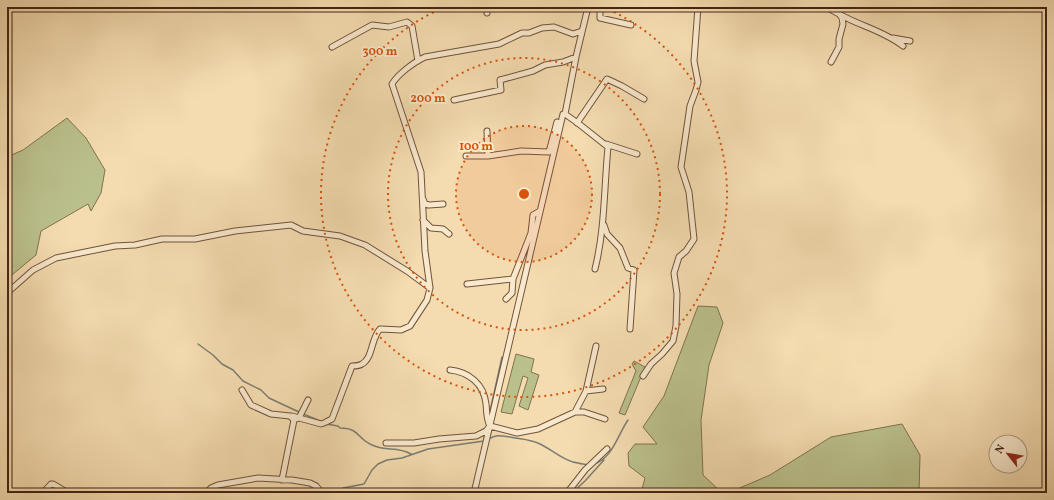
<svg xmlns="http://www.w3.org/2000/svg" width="1054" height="500" font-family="Vollkorn,serif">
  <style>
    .green { fill: #bac08c; stroke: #807250 }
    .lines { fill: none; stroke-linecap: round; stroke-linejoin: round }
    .stream { stroke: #7b7d75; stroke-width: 1.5 }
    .minor-casing { stroke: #71523c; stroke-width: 7 }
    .minor { stroke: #f8e8cc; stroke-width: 5 }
    .ring { fill: none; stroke: #d8540d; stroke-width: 2; stroke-dasharray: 2 4 }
    .centre { fill: #d8540d; stroke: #f8e8cc; stroke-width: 2 }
    .ring-label { font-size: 12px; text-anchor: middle; font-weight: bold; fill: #d8540d; stroke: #f8e8cc; stroke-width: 4; stroke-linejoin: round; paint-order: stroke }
  </style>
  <rect width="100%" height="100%" fill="#f4dcb0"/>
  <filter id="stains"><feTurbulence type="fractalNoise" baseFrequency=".005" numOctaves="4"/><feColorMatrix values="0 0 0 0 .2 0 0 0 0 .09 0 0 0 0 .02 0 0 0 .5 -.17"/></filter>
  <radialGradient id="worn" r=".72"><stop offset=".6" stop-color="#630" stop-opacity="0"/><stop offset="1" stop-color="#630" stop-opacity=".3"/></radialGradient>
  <!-- green -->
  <path class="green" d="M67 118 86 138 105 170 101 193 91 211 88 204 41 231 36 255 7 279V157L23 150Z
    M698 306 717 307 723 323 709 365 701 420 703 475 722 493H641L645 478 629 466 628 453 635 444H657L643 427 664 396Z
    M516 354 534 359 531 372 539 375 528 410 519 406 528 378 523 376 512 414 501 412Z
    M634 361 645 367 625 415 619 413 636 371 632 364Z
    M902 424 920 455 919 493H728L770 475 831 437Z"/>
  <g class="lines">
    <!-- stream -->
    <path class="stream" d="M198 344 213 355 222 364 233 370 243 381 261 390 269 398 299 412
      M303 414 323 422
      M489 416 502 357
      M326 424 338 426 340 428C360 428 357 439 372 445 387 452 396 446 411 454
      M489 439C496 434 502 436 510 437 520 439 531 439 540 444 551 449 561 459 573 462 577 463 583 464 588 465
      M594 464C613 458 618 434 628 420
      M337 493 343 488 364 484 372 470 378 464 387 460 402 458 428 449 484 441 485 433
      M572 493 585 481 604 460"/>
    <defs>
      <path id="minor" d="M600 7V18L631 25
        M826 7 839 14 842 18 843 24 839 39V47L831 62
        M487 13 488 7
        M839 14C860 26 884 31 903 46
        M893 38 910 41
        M332 47 372 25 389 27 407 22 412 26 418 61
        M454 100 501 90 500 80 533 71 545 65 563 62 576 57
        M565 114 579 124 608 147C604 188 605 229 595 269
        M577 123 607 79 622 86 644 99
        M487 131 488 156
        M606 144 637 154
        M466 156H488L521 151 549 152 557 122
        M423 199 425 204 429 205 443 204
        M423 220 431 228 443 229 449 234
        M604 225 607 234 620 248 628 268 634 270 630 329
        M467 284 513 279
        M7 293 33 270 56 258 115 246 135 245 162 239H195L235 231 291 225 303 231 340 236 365 245 407 271 430 288
        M506 299 512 293 513 279 531 233 533 215 540 211
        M450 370C469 372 484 384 486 404 487 413 486 418 490 426L517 433 538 429 575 412H584L605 419
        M643 376 651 364 662 354 673 341 676 326 677 294 674 273 679 257 686 251 694 239 689 192 681 167 690 106 696 90 698 82 694 61 698 7
        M242 390 251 405 271 414 290 416 294 420 282 480
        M586 391 603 389
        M575 412 586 391 596 346
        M292 416 321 424 324 423
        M296 419 299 418 308 400
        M326 422 332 419 352 366C355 366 359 366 362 364 373 358 371 338 380 329L401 330 410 326 427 300 430 288 425 251 421 172 392 84C398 74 414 62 425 57L499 44 522 33H529L542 28 554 27 573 34 582 31
        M386 443H414L439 439 476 436 486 431 489 427
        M43 493 51 484H53L68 493
        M206 493 211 488 218 485 258 478 292 480 310 483 316 486 322 493
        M474 493 563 114H565L576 57 588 7
        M567 493 585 470 607 449"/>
    </defs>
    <!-- minor casing -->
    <use href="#minor" class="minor-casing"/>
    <!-- minor -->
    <use href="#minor" class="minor"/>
  </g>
  <!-- distance rings -->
  <circle cx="524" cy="194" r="68" fill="#d8540d" fill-opacity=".12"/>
  <g class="ring">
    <circle cx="524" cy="194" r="68"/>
    <circle cx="524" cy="194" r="136"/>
    <path d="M603 7A203 203 0 1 1 445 7"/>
  </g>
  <circle cx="524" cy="194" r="6" class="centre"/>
  <g class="ring-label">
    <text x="380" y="55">300 m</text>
    <text x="428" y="102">200 m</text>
    <text x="476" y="150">100 m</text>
  </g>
  <!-- margin -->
  <rect width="1054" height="500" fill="none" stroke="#f4dcb0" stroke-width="24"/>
  <rect x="8" y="8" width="1038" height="484" fill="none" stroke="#452415" stroke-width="2"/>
  <rect x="12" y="12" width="1030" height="476" fill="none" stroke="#452415"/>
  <!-- north arrow -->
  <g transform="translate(1008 454) rotate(301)"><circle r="19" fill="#f8e8cc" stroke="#b09a83"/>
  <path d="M0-3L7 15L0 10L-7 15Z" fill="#8f2418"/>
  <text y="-6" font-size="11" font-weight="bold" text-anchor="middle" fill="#452415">N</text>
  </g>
  <rect width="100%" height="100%" filter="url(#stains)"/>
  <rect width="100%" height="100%" fill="url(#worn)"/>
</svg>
